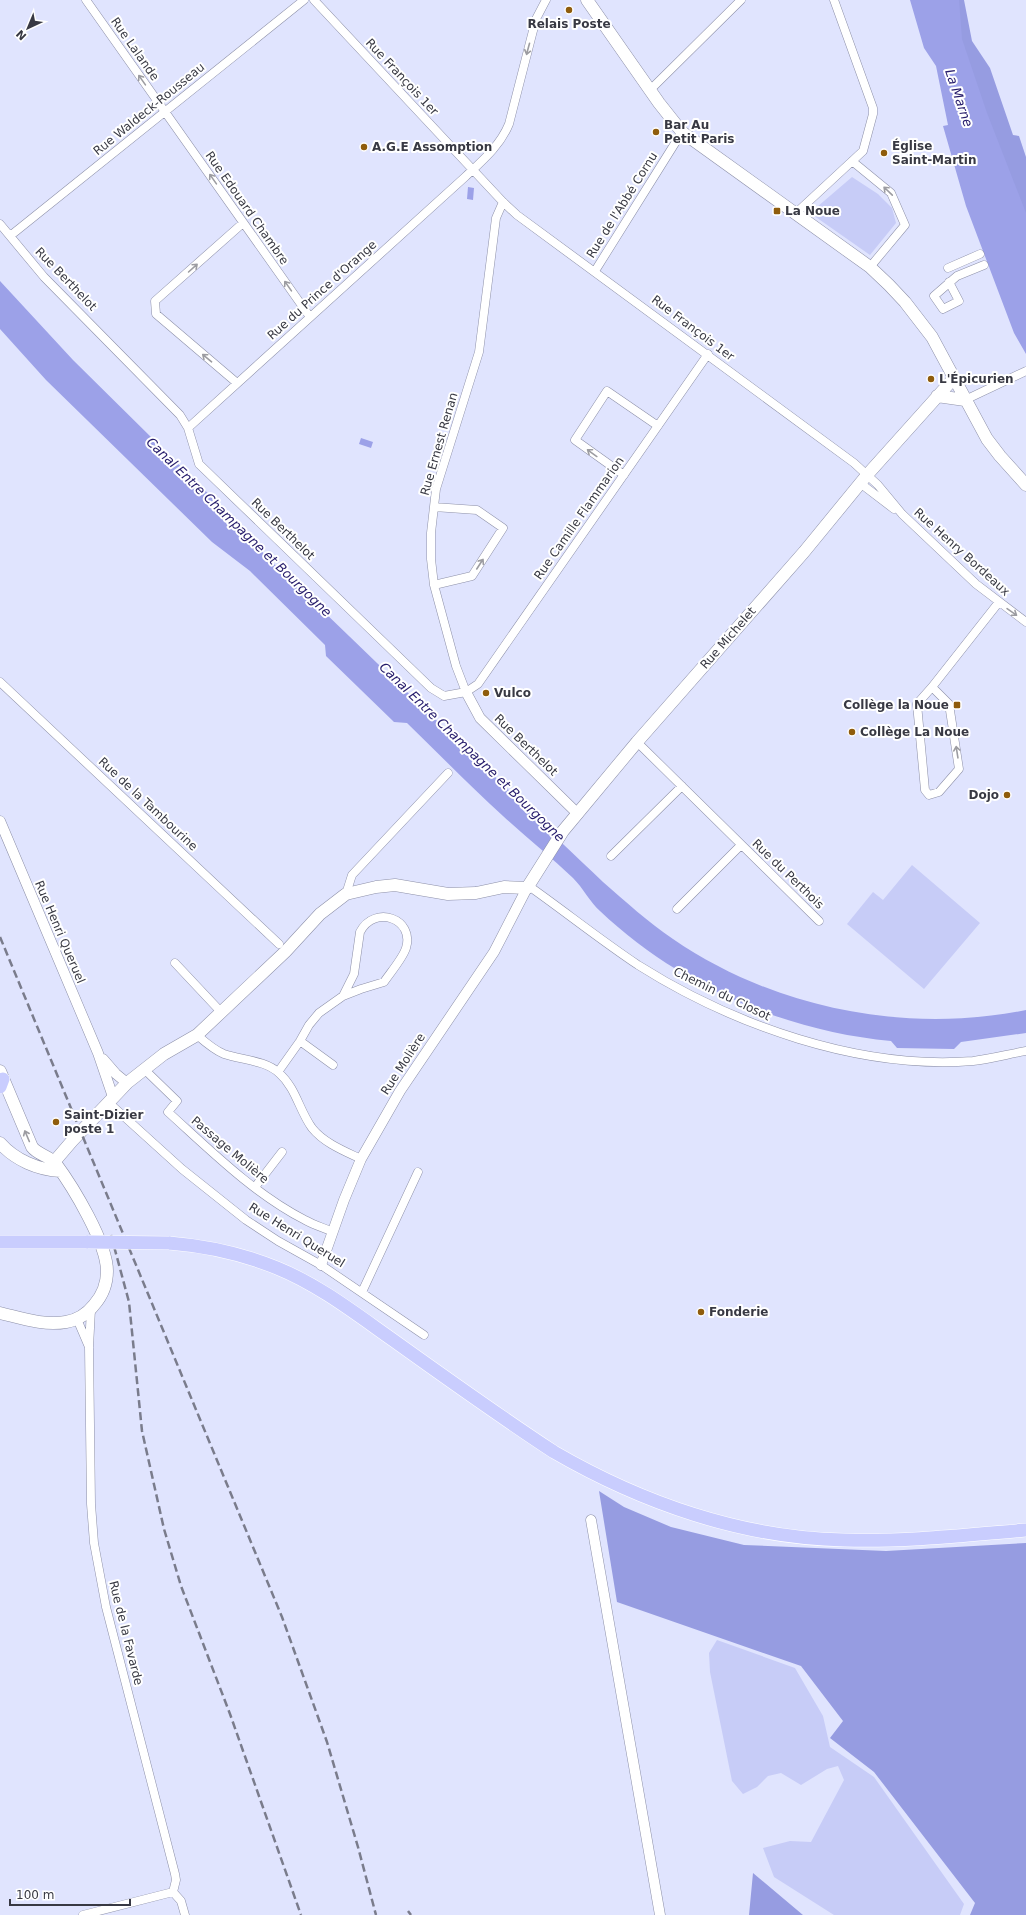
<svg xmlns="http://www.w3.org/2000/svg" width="1026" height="1915" font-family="'DejaVu Sans',sans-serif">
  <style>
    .green { fill: #c7ccf7 }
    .forest { fill: #969ce1 }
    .water { fill: #9ca1e8 }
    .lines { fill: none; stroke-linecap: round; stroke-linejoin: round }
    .minor-casing { stroke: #8d90a8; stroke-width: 9 }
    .tertiary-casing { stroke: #8d90a8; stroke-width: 11 }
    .secondary-casing { stroke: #8d90a8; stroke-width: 13 }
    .primary-casing { stroke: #fff; stroke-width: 14 }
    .minor { stroke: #fff; stroke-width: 8 }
    .tertiary { stroke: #fff; stroke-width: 10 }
    .secondary { stroke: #fff; stroke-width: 12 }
    .primary { stroke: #c9cdfe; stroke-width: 13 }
    .rail { stroke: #7a7c8c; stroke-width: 2.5; stroke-dasharray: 8 4; stroke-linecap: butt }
    .primary-bridge-casing { stroke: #fff; stroke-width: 14; stroke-linecap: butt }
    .primary-bridge { stroke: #c9cdfe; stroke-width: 13 }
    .oneway { stroke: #9c9ca1 }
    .poi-dot { fill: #8f5c0c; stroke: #fff; stroke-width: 1.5 }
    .labels { text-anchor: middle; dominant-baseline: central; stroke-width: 4; stroke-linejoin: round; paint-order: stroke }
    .poi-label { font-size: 12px; font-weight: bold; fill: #383943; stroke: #fff; text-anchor: start }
    .street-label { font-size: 12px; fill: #383943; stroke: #fff }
    .water-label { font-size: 13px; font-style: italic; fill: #251b6b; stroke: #fff }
  </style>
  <rect width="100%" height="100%" fill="#e0e4fe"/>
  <!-- green -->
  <path class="green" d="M852 177 878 194 892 208 896 223 870 255 810 213Z
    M912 865 980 923 924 989 847 924 873 892 883 900Z
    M717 1640 795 1668 823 1716 830 1747 874 1777 964 1904 960 1915H834L774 1877 763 1848 790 1841 811 1842 844 1780 838 1766 827 1769 801 1785 781 1773 768 1776 757 1787 743 1794 732 1781 710 1672 709 1653Z"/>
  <!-- forest -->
  <path class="forest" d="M946 0H964L972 41 990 68 1013 135 1019 136 1026 157V263Z
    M599 1491 624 1507 671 1527 744 1545 886 1551 1026 1543V1915H970L975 1903 874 1772 830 1738 843 1721 801 1666 617 1602Z
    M753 1873 803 1915H749Z"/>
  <!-- water -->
  <path class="water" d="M910 0H959L962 39 987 113 1026 213V354L1014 333 966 206 943 126 948 125 936 66 924 48Z
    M468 187 474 188 473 200 467 199Z
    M0 281 73 360 235 520 265 555 517 798C544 827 574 854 603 882 626 902 648 922 673 939 775 1009 906 1034 1026 1010V1033L961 1042 954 1049 897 1048 891 1041C784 1031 678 985 600 911 590 902 583 888 573 878 551 857 526 837 503 816 470 786 439 754 407 723L394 722 326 656 325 645 250 571 212 542 46 380 0 329Z
    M361 438 373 442 371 448 359 444Z"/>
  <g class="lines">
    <defs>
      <path id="minor" d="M86 0 310 317
        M314 0 503 202 517 215 854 463 878 485 902 514 976 584 1026 622
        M650 90 741 0
        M852 161 891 193 905 225 870 267
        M795 214 863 151 873 114V108L834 0
        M0 224 44 277 180 415 188 428 199 464 431 688 444 696 466 692 478 684 708 354
        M10 236 304 0
        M948 268 980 254
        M595 271 682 132
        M949 282 959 301 943 309 934 296 957 276 984 265
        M237 383 156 314 155 301 243 223
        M965 400 1026 371
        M188 428 465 177C482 161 500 146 509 124L536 19 546 0
        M624 475 575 440 607 391 658 426
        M860 483 894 509
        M434 507 477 510 503 528 472 576 434 585
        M0 682 279 944
        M932 687 949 704 959 769 939 792 929 795 925 790 917 704 932 687 999 602
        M466 692 456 666 434 585 431 559V533L436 489 479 352 496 218 503 202
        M637 742 819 921
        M611 856 682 786
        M527 888 533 889C568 914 602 941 638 965 733 1025 859 1070 973 1061 990 1059 1009 1054 1026 1051
        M346 894 352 875 448 773
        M677 909 741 845
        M175 963 221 1012
        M197 1035C205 1042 214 1050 224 1054 241 1060 265 1060 279 1073 296 1088 299 1110 312 1128 324 1143 344 1151 361 1159
        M300 1041 333 1065
        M144 1069 177 1101 168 1112C210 1150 254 1194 305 1220 314 1225 324 1228 333 1232
        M278 1072 300 1041 309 1025 319 1013 343 996 354 974 360 932C375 904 415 919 406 948 403 958 390 973 384 982L361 989 343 996
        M108 1102 182 1169 246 1220 278 1241 321 1265 424 1335
        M255 1187 282 1152
        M362 1292 418 1172
        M91 1309 89 1347 91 1504 94 1543 106 1607 175 1874 176 1880 173 1892 181 1901 185 1915
        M77 1319 89 1347
        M83 1915 173 1892"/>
      <path id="tertiary" d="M466 692 480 718 578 814
        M0 821 98 1053 113 1097
        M103 1059 116 1074 127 1083
        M321 1265 344 1200 361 1159 400 1091 494 952 527 888
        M591 1520 660 1915"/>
      <path id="secondary" d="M587 0 659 103 682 132 870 267 889 285 905 302 932 337 987 439 1000 456 1026 485
        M937 396 965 400
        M0 1071 32 1147C38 1155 50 1156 56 1164 73 1187 107 1243 107 1271 107 1284 102 1296 94 1305 87 1314 77 1320 66 1322 44 1326 21 1318 0 1313
        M0 1143C15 1160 38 1170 61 1171
        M54 1162 72 1141 127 1083 164 1054 197 1035 285 952 320 914 346 894 376 887 395 885 448 894 476 893 504 887 527 888 563 831 637 742 804 552 867 475 954 378"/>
      <path id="primary" d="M0 1087 3 1079
        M0 1242H88
        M169 1243C206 1246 243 1254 277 1268 319 1285 356 1314 393 1340 446 1378 499 1416 554 1452 642 1503 742 1538 844 1540 905 1542 966 1535 1026 1530"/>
    </defs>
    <!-- minor casing -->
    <use href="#minor" class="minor-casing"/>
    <!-- tertiary casing -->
    <use href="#tertiary" class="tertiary-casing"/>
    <!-- secondary casing -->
    <use href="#secondary" class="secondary-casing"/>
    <!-- primary casing -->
    <use href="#primary" class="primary-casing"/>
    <!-- minor -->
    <use href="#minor" class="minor"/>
    <!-- tertiary -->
    <use href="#tertiary" class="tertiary"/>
    <!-- secondary -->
    <use href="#secondary" class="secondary"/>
    <!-- primary -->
    <use href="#primary" class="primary"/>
    <!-- rail -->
    <path class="rail" d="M0 937 282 1617 327 1742 358 1847 376 1915
      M111 1235 129 1302 142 1431 164 1529 181 1586 230 1714 301 1915
      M408 1911 411 1915"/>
    <defs>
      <path id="primary-bridge" d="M88 1242 169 1243"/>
    </defs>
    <!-- primary-bridge casing -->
    <use href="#primary-bridge" class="primary-bridge-casing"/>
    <!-- primary-bridge -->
    <use href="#primary-bridge" class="primary-bridge"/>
  </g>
  <!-- one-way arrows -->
  <defs><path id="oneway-shaft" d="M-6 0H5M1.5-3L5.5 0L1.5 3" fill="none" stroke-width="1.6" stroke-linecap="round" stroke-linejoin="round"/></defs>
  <g class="oneway">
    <use href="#oneway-shaft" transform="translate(528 49) rotate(105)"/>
    <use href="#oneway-shaft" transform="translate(142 80) rotate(-125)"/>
    <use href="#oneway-shaft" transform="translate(213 179) rotate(-125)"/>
    <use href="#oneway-shaft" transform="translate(888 191) rotate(-136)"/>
    <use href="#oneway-shaft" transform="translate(193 268) rotate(-42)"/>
    <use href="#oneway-shaft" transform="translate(288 286) rotate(-125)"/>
    <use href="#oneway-shaft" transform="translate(207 358) rotate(-140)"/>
    <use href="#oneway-shaft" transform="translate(592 453) rotate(-144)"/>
    <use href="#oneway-shaft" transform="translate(480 564) rotate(-57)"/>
    <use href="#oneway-shaft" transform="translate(1012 612) rotate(35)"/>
    <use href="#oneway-shaft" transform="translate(957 752) rotate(-99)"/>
    <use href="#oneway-shaft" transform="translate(27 1136) rotate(-113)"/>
  </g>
  <!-- markers -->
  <g class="poi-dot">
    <circle cx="569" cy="10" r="4"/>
    <circle cx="656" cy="132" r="4"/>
    <circle cx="364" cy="147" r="4"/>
    <circle cx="884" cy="153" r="4"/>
    <rect x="773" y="207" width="8" height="8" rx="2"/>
    <circle cx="931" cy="379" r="4"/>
    <circle cx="486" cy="693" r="4"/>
    <rect x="953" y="701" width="8" height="8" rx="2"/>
    <circle cx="852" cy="732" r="4"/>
    <circle cx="1007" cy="795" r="4"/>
    <circle cx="56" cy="1122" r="4"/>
    <circle cx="701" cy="1312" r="4"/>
  </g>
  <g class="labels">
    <!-- poi labels -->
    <g class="poi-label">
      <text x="569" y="24" text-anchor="middle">Relais Poste</text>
      <text x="664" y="125">Bar Au<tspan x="664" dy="14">Petit Paris</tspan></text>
      <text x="892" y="146">Église<tspan x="892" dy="14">Saint-Martin</tspan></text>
      <text x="372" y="147">A.G.E Assomption</text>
      <text x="785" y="211">La Noue</text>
      <text x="939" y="379">L'Épicurien</text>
      <text x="494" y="693">Vulco</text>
      <text x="949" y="705" text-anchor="end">Collège la Noue</text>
      <text x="860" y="732">Collège La Noue</text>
      <text x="999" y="795" text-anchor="end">Dojo</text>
      <text x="64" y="1115">Saint-Dizier<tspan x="64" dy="14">poste 1</tspan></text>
      <text x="709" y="1312">Fonderie</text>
    </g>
    <!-- street labels -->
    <g class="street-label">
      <text transform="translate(135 49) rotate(55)">Rue Lalande</text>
      <text transform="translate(402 77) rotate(47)">Rue François 1er</text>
      <text transform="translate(149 109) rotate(-39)">Rue Waldeck-Rousseau</text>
      <text transform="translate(622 205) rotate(-58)">Rue de l'Abbé Cornu</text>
      <text transform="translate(247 208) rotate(55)">Rue Edouard Chambre</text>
      <text transform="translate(66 279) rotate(46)">Rue Berthelot</text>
      <text transform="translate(322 290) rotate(-42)">Rue du Prince d'Orange</text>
      <text transform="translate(693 328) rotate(37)">Rue François 1er</text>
      <text transform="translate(439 444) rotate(-74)">Rue Ernest Renan</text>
      <text transform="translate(579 518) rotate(-55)">Rue Camille Flammarion</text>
      <text transform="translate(283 529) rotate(44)">Rue Berthelot</text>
      <text transform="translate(962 552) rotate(42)">Rue Henry Bordeaux</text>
      <text transform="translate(728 638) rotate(-49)">Rue Michelet</text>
      <text transform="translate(526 745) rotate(44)">Rue Berthelot</text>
      <text transform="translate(148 804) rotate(43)">Rue de la Tambourine</text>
      <text transform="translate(788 874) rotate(44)">Rue du Perthois</text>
      <text transform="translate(60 932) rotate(67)">Rue Henri Queruel</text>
      <text transform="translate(722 994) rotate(26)">Chemin du Closot</text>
      <text transform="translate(403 1064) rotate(-57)">Rue Molière</text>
      <text transform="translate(230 1150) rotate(40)">Passage Molière</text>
      <text transform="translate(297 1235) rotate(32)">Rue Henri Queruel</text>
      <text transform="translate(126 1633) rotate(76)">Rue de la Favarde</text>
    </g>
    <!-- water labels -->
    <g class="water-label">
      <text transform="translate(959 98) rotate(71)">La Marne</text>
      <text transform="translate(239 527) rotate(44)">Canal Entre Champagne et Bourgogne</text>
      <text transform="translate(472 752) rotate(44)">Canal Entre Champagne et Bourgogne</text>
    </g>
  </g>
  <!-- north arrow -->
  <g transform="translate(28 28) rotate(224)" stroke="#ffffff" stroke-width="3" paint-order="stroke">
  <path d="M0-3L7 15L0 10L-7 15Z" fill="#383943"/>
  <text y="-6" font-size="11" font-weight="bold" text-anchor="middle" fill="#383943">N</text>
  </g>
  <!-- scale -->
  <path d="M10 1899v6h120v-6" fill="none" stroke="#383943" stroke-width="2"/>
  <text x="16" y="1899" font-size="12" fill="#383943" stroke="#ffffff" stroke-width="3" paint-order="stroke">100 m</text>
</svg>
